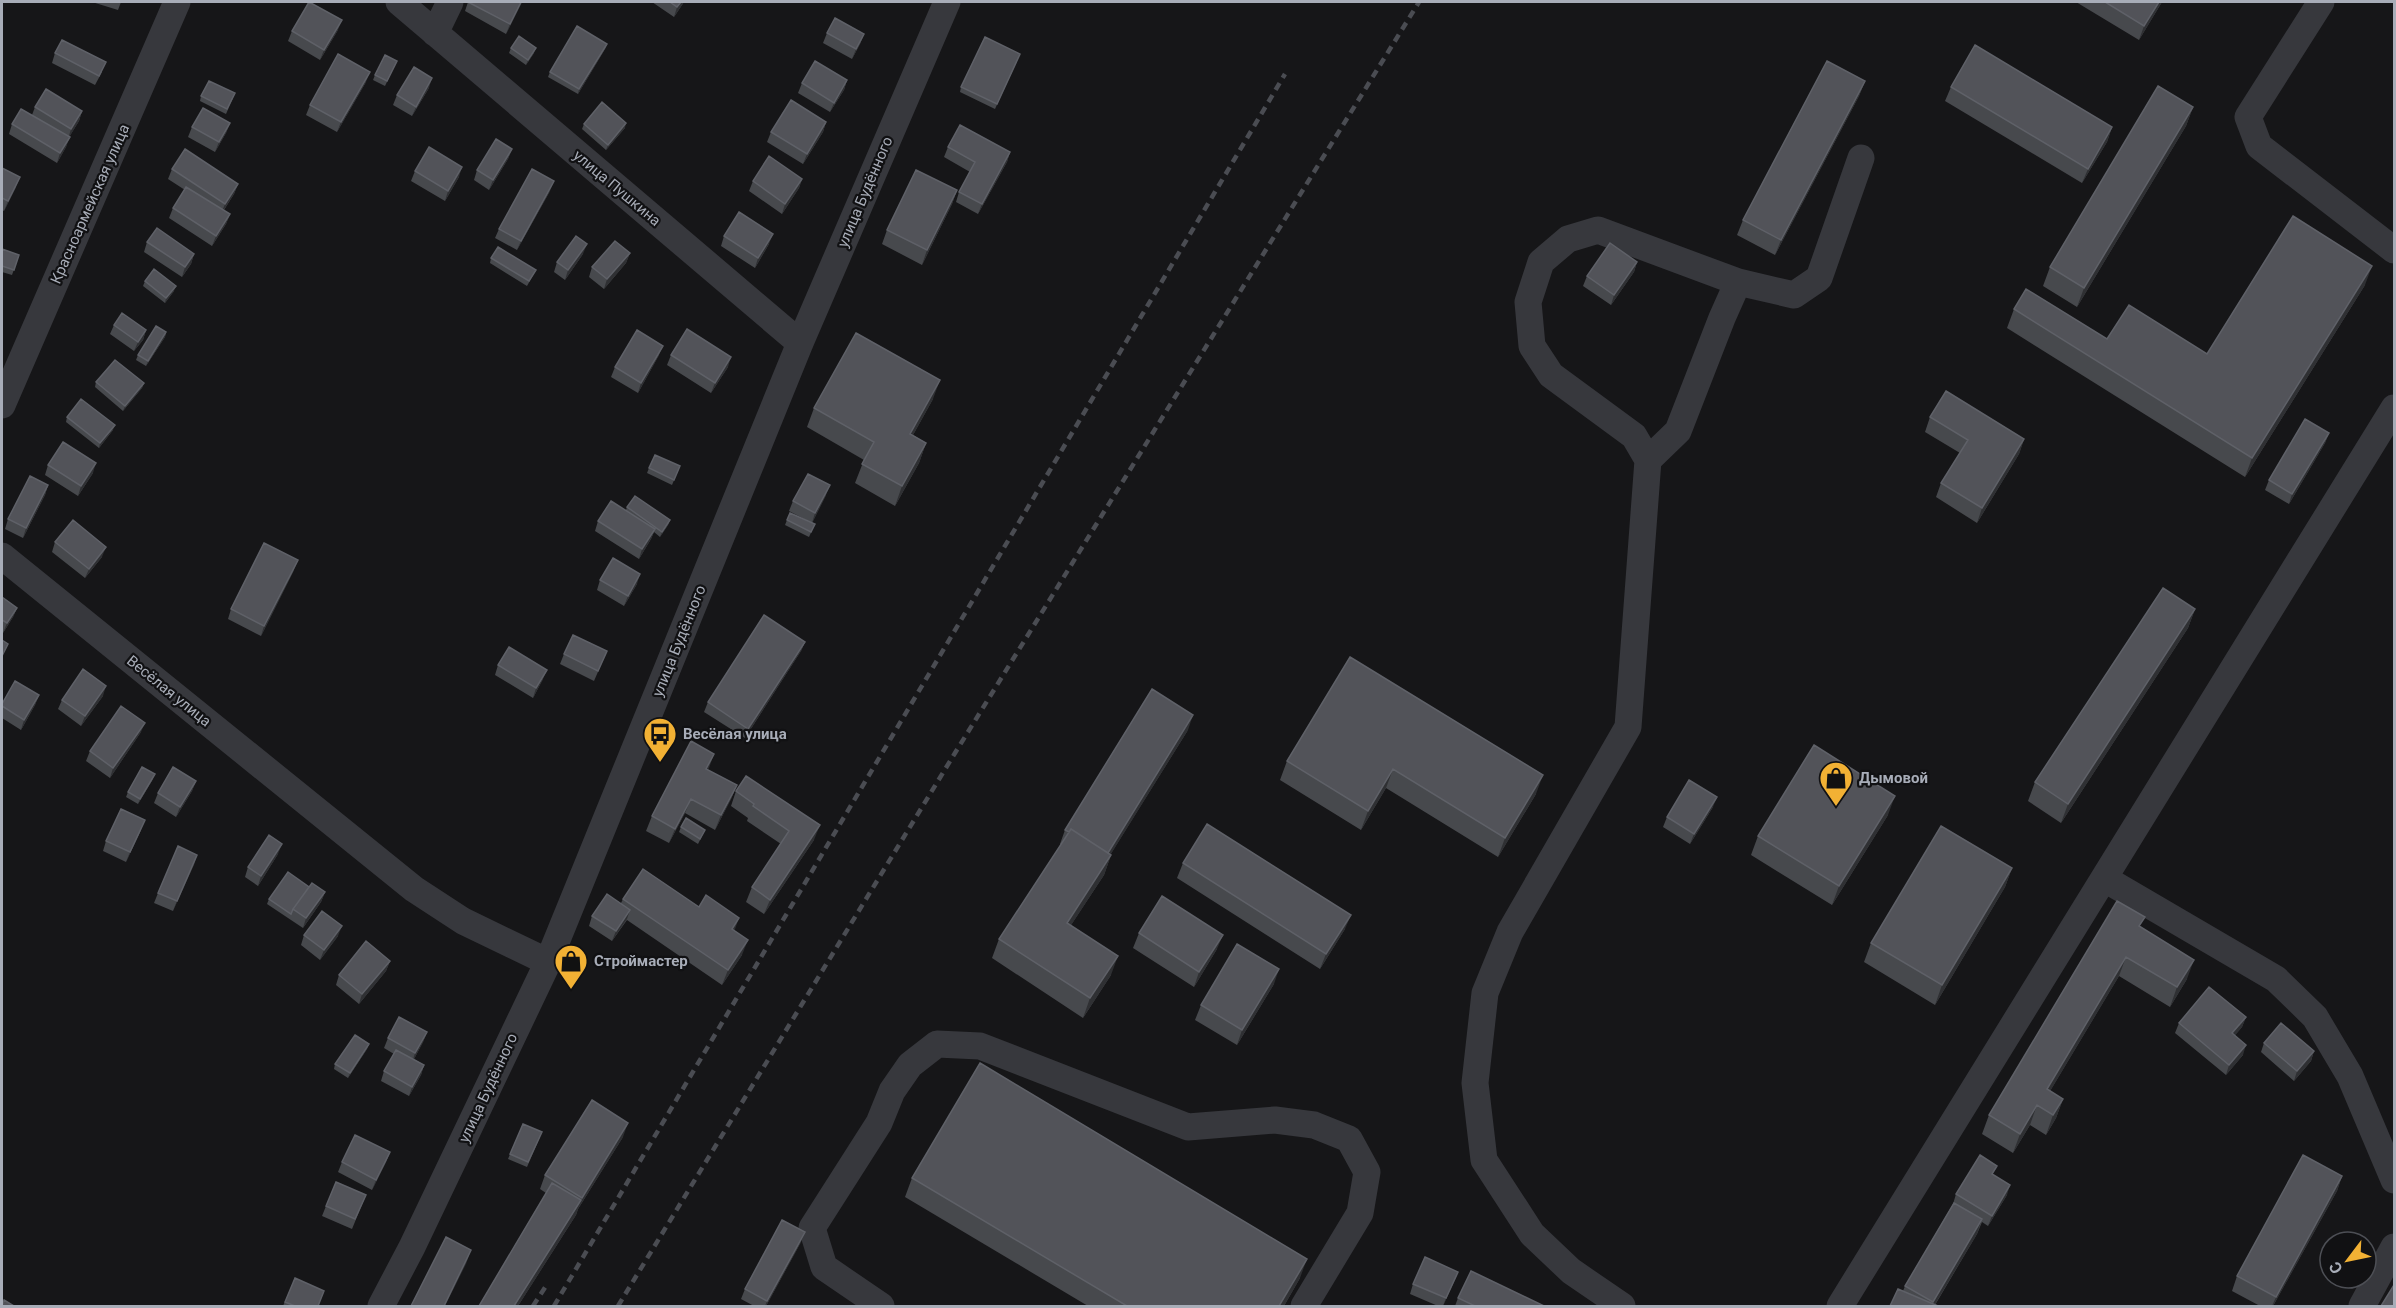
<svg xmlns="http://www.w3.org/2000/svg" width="2396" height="1308" font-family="Roboto,sans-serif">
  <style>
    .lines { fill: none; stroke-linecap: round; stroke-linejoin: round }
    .minor { stroke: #37383d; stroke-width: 27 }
    .rail { stroke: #4a4c52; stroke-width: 4.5; stroke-dasharray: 8 6; stroke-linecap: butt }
    .wall { fill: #47494d }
    .shaded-wall { fill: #2f3033 }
    .building { fill: #525359; stroke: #5f6168; stroke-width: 1.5 }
    .labels { text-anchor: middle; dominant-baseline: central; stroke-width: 4.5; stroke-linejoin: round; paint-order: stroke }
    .street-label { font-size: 15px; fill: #a8adb8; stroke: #111113 }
    .poi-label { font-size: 15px; font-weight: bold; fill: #a8adb8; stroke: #111113; text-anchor: start }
  </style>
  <rect width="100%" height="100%" fill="#161618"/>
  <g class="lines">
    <!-- minor -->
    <path class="minor" d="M399 2 800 343
      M2321 2 2248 117 2259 146 2394 250
      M435 33 450 2
      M2 405 177 2
      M1648 460 1678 431 1722 318 1738 282
      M2 556 414 889 463 921 548 962
      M2105 879 2276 979 2315 1017 2350 1076 2394 1180
      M381 1306 412 1247 548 962 800 343 947 2
      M881 1306 824 1267 812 1228 879 1123 892 1091 910 1065 937 1044 980 1046 1188 1127 1275 1120 1314 1125 1349 1139 1367 1172 1360 1213 1304 1306
      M1622 1306 1571 1271 1532 1234 1484 1160 1475 1083 1485 993 1510 932 1628 727 1648 460 1634 436 1551 375 1532 346 1528 302 1541 262 1568 239 1598 230 1738 282 1794 295 1819 278 1861 158
      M1840 1306 2394 408
      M2362 1306 2394 1247"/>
    <!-- rail -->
    <path class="rail" d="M533 1306 548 1283
      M554 1306 1285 74
      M618 1306 955 753 1419 2"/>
  </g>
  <!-- wall -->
  <path class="wall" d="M92 2H121L118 10Z
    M468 2H522L506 34 465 11Z
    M652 2H684L674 17Z
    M2076 2H2162L2139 40Z
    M338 30 320 60 288 41 292 31Z
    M827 33 864 34 860 44 852 59 823 43Z
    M607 44 605 49 578 94 548 77 550 72Z
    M511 48 534 53 526 65 509 53Z
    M55 53 102 72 95 85 52 63Z
    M1018 59 995 109 960 92 961 87Z
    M397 61 385 86 373 80 375 75Z
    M847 80 844 90 830 112 798 93 802 83Z
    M1865 81 1859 96 1775 255 1737 235 1743 220Z
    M366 82 337 132 306 115 310 105Z
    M1951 87 2112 127 2107 142 2082 183 1945 101Z
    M429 88 412 116 393 105 397 95Z
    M201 96 233 98 226 114 200 101Z
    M35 107 82 111 79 121 69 137 66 147 57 163 9 134 12 124 32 115Z
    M2193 107 2186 126 2077 307 2043 286 2050 267Z
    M826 122 823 132 803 164 767 142 771 132Z
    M230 123 226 133 215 152 188 137 192 127Z
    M584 124 625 128 606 150 582 129Z
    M948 147 1010 152 1007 162 978 214 956 202 959 192 970 172 944 157Z
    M512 149 508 159 489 190 474 180 477 170Z
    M2 168 16 187 4 211 2 210Z
    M172 169 238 184 234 194 224 210 230 214 226 224 212 246 169 218 173 208 185 190 168 179Z
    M415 171 459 177 445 201 411 181Z
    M802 179 799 188 782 214 749 191 753 181Z
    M957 190 952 204 922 265 882 244 887 230Z
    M550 191 517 250 495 238 499 229Z
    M724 236 769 244 755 268 721 246Z
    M147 242 194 254 191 264 182 277 144 252Z
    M2 249 19 255 12 275 2 272Z
    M630 253 626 263 604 289 589 277 592 267Z
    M583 254 565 280 554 272 557 262Z
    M491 258 536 270 527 286 490 263Z
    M1637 262 1634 272 1611 305 1583 286 1587 276Z
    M145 281 174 291 165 303 143 286Z
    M2365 285 2245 477 2007 328 2014 309 2107 339 2207 354Z
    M114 325 146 330 143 340 134 351 110 334Z
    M166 332 165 337 146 366 136 360 138 355Z
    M659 355 638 393 611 377 615 367Z
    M671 355 728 367 711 393 667 365Z
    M96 382 144 383 142 388 123 411 95 387Z
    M933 399 913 435 926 443 919 463 895 506 855 483 864 460 807 427 814 408Z
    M67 417 113 430 99 448 66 422Z
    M1930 417 2024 439 2019 454 1977 523 1936 497 1941 483 1960 453 1925 432Z
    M2329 433 2325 443 2289 504 2265 490 2269 480Z
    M48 465 93 473 78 496 45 475Z
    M680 466 672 485 647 473 649 468Z
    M48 485 45 495 23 538 5 529 8 519Z
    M826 495 812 523 789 511 793 501Z
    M627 507 670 520 668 525 660 537 654 532 651 539 639 559 595 531 598 521 626 510Z
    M787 520 815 524 809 537 785 525Z
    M55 542 102 557 85 578 52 552Z
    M294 570 261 636 228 619 231 609Z
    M600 580 637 584 624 606 597 590Z
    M2 597 17 608 13 617 3 633 2 632Z
    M2195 609 2188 628 2061 823 2028 801 2035 782Z
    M805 642 801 651 745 738 704 712 708 702Z
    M607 651 594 681 560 664 564 654Z
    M1350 657 1536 794 1498 857 1386 788 1361 830 1280 780 1287 761Z
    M498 665 543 679 533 698 495 675Z
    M39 695 35 705 21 730 2 718V704Z
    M103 696 81 726 58 709 62 700Z
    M1188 730 1110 855H1111L1104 875 1071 925 1111 975 1083 1018 992 958 999 939 1061 845 1060 844 1065 830Z
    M141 732 110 778 86 761 90 751Z
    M708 770 737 785 731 799 715 830 685 813 669 843 646 831 652 816Z
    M153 779 138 804 126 797 128 792Z
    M196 781 192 791 176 817 154 803 158 793Z
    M736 791 814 840 764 914 746 902 752 887 781 844 747 821 748 818 731 806Z
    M1713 807 1690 844 1663 827 1667 817Z
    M1888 815 1832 905 1751 855 1758 836Z
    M681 827 705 830 698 844 679 832Z
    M141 830 126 862 103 851 106 841Z
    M278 854 258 886 245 877 248 867Z
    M197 855 173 911 154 903 158 893Z
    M1183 863 1345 929 1320 969 1177 878Z
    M2012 868 2005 887 1935 1005 1864 962 1871 943Z
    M309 887 325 892 321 902 303 928 267 904 269 899Z
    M623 899 734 931 742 955 722 985 627 920 612 941 589 926 592 916 621 903Z
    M2141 927 2187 979 2170 1007 2119 976 2050 1091 2063 1099 2056 1118 2046 1135 2030 1125 2013 1153 1982 1134 1989 1115Z
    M1139 933 1217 949 1194 987 1133 948Z
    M304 935 338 936 320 960 301 945Z
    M390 961 386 971 359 1004 336 985 339 975Z
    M1274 984 1237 1045 1195 1020 1201 1005Z
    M2246 1017 2242 1027 2235 1035 2243 1055 2226 1075 2175 1033 2179 1023Z
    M427 1032 423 1042 414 1059 424 1065 421 1075 409 1096 381 1081 384 1071 394 1054 384 1048 388 1038Z
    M2264 1043 2314 1051 2311 1061 2294 1081 2261 1052Z
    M369 1044 367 1049 348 1078 334 1069 335 1064Z
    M523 1124 540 1137 527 1167 508 1159Z
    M623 1137 578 1209 576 1215 518 1306H479L546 1193 540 1189 545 1175Z
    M390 1152 386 1162 372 1190 338 1172 342 1162Z
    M1994 1175 2007 1195 1988 1226 1982 1222 1977 1234 1935 1305 1903 1291 1905 1286 1953 1204 1956 1194Z
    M2342 1176 2337 1191 2273 1306H2260L2232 1291 2237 1276Z
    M912 1178 1300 1278 1284 1306H1088L905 1197Z
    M366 1195 352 1229 322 1216 326 1206Z
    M801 1242 766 1306H754L741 1299 745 1289Z
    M1458 1272 1443 1306H1438L1410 1294 1413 1284Z
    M295 1278 318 1306H283Z
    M1458 1298 1544 1306H1455Z"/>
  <!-- shaded-wall -->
  <path class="shaded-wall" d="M521 2H522L506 34 510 24Z
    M681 2H684L674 17 677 7Z
    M2159 2H2162L2139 40 2144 26Z
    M342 20 338 30 320 60 324 50Z
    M864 34 860 44 852 59 856 49Z
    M607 44 605 49 578 94 579 89Z
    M536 48 534 53 526 65 528 60Z
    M370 72 366 82 337 132 341 122Z
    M432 78 429 88 412 116 416 107Z
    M847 80 844 90 830 112 834 103Z
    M1865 81 1859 96 1775 255 1781 240Z
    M2193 107 2186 126 2077 307 2084 288Z
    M82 111 79 121 68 139 71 129Z
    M826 122 823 132 803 164 807 154Z
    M230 123 226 133 215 152 219 142Z
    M626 123 625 128 606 150 608 145Z
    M2112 127 2107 142 2082 183 2088 169Z
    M70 137 66 147 57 163 60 153Z
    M512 149 508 159 489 190 493 180Z
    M1010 152 1007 162 978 214 982 204Z
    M462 167 459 177 445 201 448 191Z
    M20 177 16 187 4 211 8 201Z
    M802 179 799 188 782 214 785 204Z
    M554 181 550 191 517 250 521 241Z
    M238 184 234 194 221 214 225 204Z
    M957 190 952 204 922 265 927 250Z
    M230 214 226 224 212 246 216 236Z
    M773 234 769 244 755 268 758 258Z
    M587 244 583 254 565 280 568 270Z
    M630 253 626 263 604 289 607 279Z
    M194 254 191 264 182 277 185 267Z
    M1637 262 1634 272 1611 305 1614 295Z
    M2372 266 2365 285 2245 477 2252 458Z
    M176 286 174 291 165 303 166 298Z
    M146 330 143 340 134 351 138 342Z
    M166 332 165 337 146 366 148 361Z
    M663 346 659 355 638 393 641 383Z
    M731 357 728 367 711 393 715 383Z
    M940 380 933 399 903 453 910 434Z
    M144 383 142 388 123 411 125 406Z
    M115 425 113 430 99 448 100 443Z
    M2329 433 2325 443 2289 504 2292 494Z
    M2024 439 2019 454 1977 523 1982 508Z
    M926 443 919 463 895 506 902 486Z
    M96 463 93 473 78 496 81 486Z
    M48 485 45 495 23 538 26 528Z
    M830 485 826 495 812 523 815 513Z
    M670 520 668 525 660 537 662 532Z
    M655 529 651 539 639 559 642 549Z
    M106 547 102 557 85 578 89 569Z
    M298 560 294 570 261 636 264 626Z
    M640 574 637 584 624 606 628 596Z
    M17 608 13 617 3 633 7 623Z
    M2195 609 2188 628 2061 823 2068 804Z
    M805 642 801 651 745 738 748 729Z
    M547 670 543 679 533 698 536 688Z
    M106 686 103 696 81 726 85 716Z
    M39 695 35 705 21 730 24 720Z
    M1193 715 1188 730 1101 870 1106 855Z
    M145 723 141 732 110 778 113 768Z
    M714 754 709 768 701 783 706 769Z
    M1393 769 1386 788 1361 830 1368 811Z
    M155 774 153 779 138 804 140 799Z
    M1543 775 1536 794 1498 857 1505 838Z
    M196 781 192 791 176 817 180 807Z
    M737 785 731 799 715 830 721 815Z
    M1895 796 1888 815 1832 905 1839 886Z
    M1717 797 1713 807 1690 844 1694 834Z
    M691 799 685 813 669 843 675 829Z
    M145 820 141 830 126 862 130 852Z
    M820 825 814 840 764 914 770 900Z
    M282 844 278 854 258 886 261 876Z
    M197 855 194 865 173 911 177 901Z
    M1111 855 1104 875 1060 942 1067 923Z
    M2012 868 2005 887 1935 1005 1942 985Z
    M325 892 321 902 303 928 306 918Z
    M630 910 627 919 612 941 616 931Z
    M1351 915 1345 929 1320 969 1326 954Z
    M739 918 734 932 732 929Z
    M342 926 338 936 320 960 324 950Z
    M1223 935 1217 949 1194 987 1199 972Z
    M748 940 742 955 722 985 728 970Z
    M1118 956 1111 975 1083 1018 1090 998Z
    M2126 957 2119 976 2040 1108 2047 1089Z
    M2194 960 2187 979 2170 1007 2177 987Z
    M390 961 386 971 359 1004 362 994Z
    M1279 969 1274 984 1237 1045 1242 1030Z
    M2246 1017 2242 1027 2229 1043 2232 1033Z
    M427 1032 423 1042 412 1063 415 1053Z
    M369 1044 367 1049 348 1078 350 1073Z
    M2246 1045 2243 1055 2226 1075 2229 1065Z
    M2314 1051 2311 1061 2294 1081 2297 1071Z
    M424 1065 421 1075 409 1096 412 1087Z
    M2063 1099 2056 1118 2046 1135 2053 1115Z
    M2037 1105 2030 1125 2013 1153 2020 1134Z
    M628 1123 623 1137 578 1209 576 1215 518 1306H514L579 1204 582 1198Z
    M390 1152 386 1162 372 1190 376 1180Z
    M2342 1176 2337 1191 2273 1306H2272L2276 1297Z
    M2010 1185 2007 1195 1988 1226 1992 1216Z
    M1982 1219 1977 1234 1934 1306H1932L1933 1302Z
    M805 1232 801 1242 766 1306H765L767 1301Z
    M471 1250 466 1264 445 1306H444Z
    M1307 1259 1300 1278 1284 1306H1279Z
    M1458 1272 1454 1282 1443 1306 1446 1298Z"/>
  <!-- building -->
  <path class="building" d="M309 2 342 20 324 50 292 31Z
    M468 2H521L510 24Z
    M670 2H681L677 7Z
    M2105 2H2159L2144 26Z
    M835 18 864 34 856 49 827 33Z
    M577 26 607 44 579 89 550 72Z
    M519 36 536 48 528 60 511 48Z
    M985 37 1020 54 997 104 961 87Z
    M62 40 106 62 99 76 55 53Z
    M1975 45 2112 127 2088 169 1951 87Z
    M338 54 370 72 341 122 310 105Z
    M385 55 397 61 387 81 375 75Z
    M815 61 847 80 834 103 802 83Z
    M1827 61 1865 81 1781 240 1743 220Z
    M414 67 432 78 416 107 397 95Z
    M209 81 235 93 227 109 201 96Z
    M2158 86 2193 107 2084 288 2050 267Z
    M46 89 82 111 71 129 35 107Z
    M791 100 826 122 807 154 771 132Z
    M602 102 626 123 608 145 584 124Z
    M203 108 230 123 219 142 192 127Z
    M21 109 70 137 60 153 12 124Z
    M960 125 1010 152 982 204 959 192 975 162 948 147Z
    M496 139 512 149 493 180 477 170Z
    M429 147 462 167 448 191 415 171Z
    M185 149 238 184 225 204 172 169Z
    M769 156 802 179 785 204 753 181Z
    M2 168 20 177 8 201 2 198Z
    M532 169 554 181 521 241 499 229Z
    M916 170 957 190 927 250 887 230Z
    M186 187 230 214 216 236 173 208Z
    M739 212 773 234 758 258 724 236Z
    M2293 216 2372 266 2252 458 2014 309 2026 289 2107 339 2129 305 2207 354Z
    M157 228 194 254 185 267 147 242Z
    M576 236 587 244 568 270 557 262Z
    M615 241 630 253 607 279 592 267Z
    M1610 243 1637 262 1614 295 1587 276Z
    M498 247 536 270 529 281 491 258Z
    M2 249 19 255 14 270 2 266Z
    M154 269 176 286 166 298 145 281Z
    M122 313 146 330 138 342 114 325Z
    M156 326 166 332 148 361 138 355Z
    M687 329 731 357 715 383 671 355Z
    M637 330 663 346 641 383 615 367Z
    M856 333 940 380 910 434 926 443 902 486 862 464 874 442 814 408Z
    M115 360 144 383 125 406 96 382Z
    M1946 391 2024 439 1982 508 1941 483 1968 440 1930 417Z
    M81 399 115 425 100 443 67 417Z
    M2305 419 2329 433 2292 494 2269 480Z
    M63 442 96 463 81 486 48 465Z
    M655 455 680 466 674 480 649 468Z
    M808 474 830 485 815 513 793 501Z
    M30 476 48 485 26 528 8 519Z
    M635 496 670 520 662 532 627 507Z
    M611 501 655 529 642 549 598 521Z
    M790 513 815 524 811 532 787 520Z
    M73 520 106 547 89 569 55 542Z
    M264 543 298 560 264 626 231 609Z
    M613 558 640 574 628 596 600 580Z
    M2163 588 2195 609 2068 804 2035 782Z
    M2 597 17 608 7 623 2 620Z
    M764 615 805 642 748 729 708 702Z
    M573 635 607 651 598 671 564 654Z
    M2 640 8 644 2 656Z
    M509 647 547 670 536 688 498 665Z
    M1350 657 1543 775 1505 838 1393 769 1368 811 1287 761Z
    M83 669 106 686 85 716 62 700Z
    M15 681 39 695 24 720 2 706V704Z
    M1152 689 1193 715 1108 853 1071 829 1069 832 1065 830Z
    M121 706 145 723 113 768 90 751Z
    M691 741 714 754 706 769 737 785 721 815 691 799 675 829 652 816Z
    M1814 745 1895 796 1839 886 1758 836Z
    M142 767 155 774 140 799 128 792Z
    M173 767 196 781 180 807 158 793Z
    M746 776 820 825 770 900 752 887 789 831 753 806 754 804 736 791Z
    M1689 780 1717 797 1694 834 1667 817Z
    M121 809 145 820 130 852 106 841Z
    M686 818 705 830 700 839 681 827Z
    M1207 824 1351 915 1326 954 1183 863Z
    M1941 826 2012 868 1942 985 1871 943Z
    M1071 829 1111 855 1067 923 1118 956 1090 998 999 939Z
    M269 835 282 844 261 876 248 867Z
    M178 846 197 855 177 901 158 893Z
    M643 869 699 907 706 895 739 918 732 929 748 940 728 970 623 899Z
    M288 872 309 887 293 909 291 914 269 899Z
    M312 883 325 892 306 918 293 909Z
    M607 894 630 910 616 931 592 916Z
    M1162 896 1223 935 1199 972 1139 933Z
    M2117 901 2145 917 2139 926 2194 960 2177 987 2126 957 2047 1089 2063 1099 2053 1115 2037 1105 2020 1134 1989 1115Z
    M322 911 342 926 324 950 304 935Z
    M366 941 390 961 362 994 339 975Z
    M1237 944 1279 969 1242 1030 1201 1005Z
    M2209 987 2246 1017 2232 1033 2246 1045 2229 1065 2179 1023Z
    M399 1017 427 1032 415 1053 388 1038Z
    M2281 1023 2314 1051 2297 1071 2264 1043Z
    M355 1035 369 1044 350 1073 335 1064Z
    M396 1050 424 1065 412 1087 384 1071Z
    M980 1063 1307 1259 1279 1306H1127L912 1178Z
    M592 1100 628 1123 582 1198 545 1175Z
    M523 1124 542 1132 528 1162 510 1154Z
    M355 1135 390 1152 376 1180 342 1162Z
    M1980 1155 1997 1166 1992 1174 2010 1185 1992 1216 1956 1194Z
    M2303 1155 2342 1176 2276 1297 2237 1276Z
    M336 1182 366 1195 355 1219 326 1206Z
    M552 1183 581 1200 514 1306H479Z
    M1954 1203 1982 1219 1933 1302 1905 1286Z
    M782 1220 805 1232 767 1301 745 1289Z
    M446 1237 471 1250 444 1306H411Z
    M1425 1257 1458 1272 1446 1298 1413 1284Z
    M1471 1271 1544 1306H1475L1458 1298Z
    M295 1278 324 1291 318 1306H295L285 1302Z
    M2394 1285V1306H2381Z
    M1898 1289 1938 1306H1890Z
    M4 1300 14 1306H2Z"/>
  <!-- icons -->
  <defs>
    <symbol id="bus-pin" viewBox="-11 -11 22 30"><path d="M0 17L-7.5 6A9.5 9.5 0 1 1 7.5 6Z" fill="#f2b134" stroke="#111113"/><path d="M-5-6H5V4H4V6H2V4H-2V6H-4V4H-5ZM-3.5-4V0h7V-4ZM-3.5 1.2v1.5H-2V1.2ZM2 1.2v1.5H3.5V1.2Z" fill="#111"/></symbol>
    <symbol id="shop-pin" viewBox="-11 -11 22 30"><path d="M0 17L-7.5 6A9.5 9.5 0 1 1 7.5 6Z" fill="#f2b134" stroke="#111113"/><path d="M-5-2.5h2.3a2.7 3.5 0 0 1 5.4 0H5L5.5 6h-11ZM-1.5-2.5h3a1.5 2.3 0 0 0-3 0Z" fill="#111"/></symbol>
  </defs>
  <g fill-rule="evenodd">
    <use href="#bus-pin" x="641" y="715" width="38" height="52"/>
    <use href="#shop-pin" x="1817" y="759" width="38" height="52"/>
    <use href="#shop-pin" x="552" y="942" width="38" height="52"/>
  </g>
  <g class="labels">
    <!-- street labels -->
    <g class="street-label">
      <text transform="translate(617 188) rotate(40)">улица Пушкина</text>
      <text transform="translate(865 192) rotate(-67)">улица Будённого</text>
      <text transform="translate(90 204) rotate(-66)">Красноармейская улица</text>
      <text transform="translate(679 641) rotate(-68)">улица Будённого</text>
      <text transform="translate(169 691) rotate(39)">Весёлая улица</text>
      <text transform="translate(488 1088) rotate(-65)">улица Будённого</text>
    </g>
    <!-- poi labels -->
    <g class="poi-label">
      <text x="683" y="734">Весёлая улица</text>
      <text x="1859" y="778">Дымовой</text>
      <text x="594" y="961">Строймастер</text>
    </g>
  </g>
  <!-- border -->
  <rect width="2396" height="1308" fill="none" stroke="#a8adb8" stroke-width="6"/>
  <!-- north arrow -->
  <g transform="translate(2348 1260) rotate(238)"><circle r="28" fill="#111113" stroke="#4d4f55" stroke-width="1.5"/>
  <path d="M0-4.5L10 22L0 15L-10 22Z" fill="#f2b134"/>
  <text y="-9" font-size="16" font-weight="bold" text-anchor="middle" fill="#a8adb8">С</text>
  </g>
</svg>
